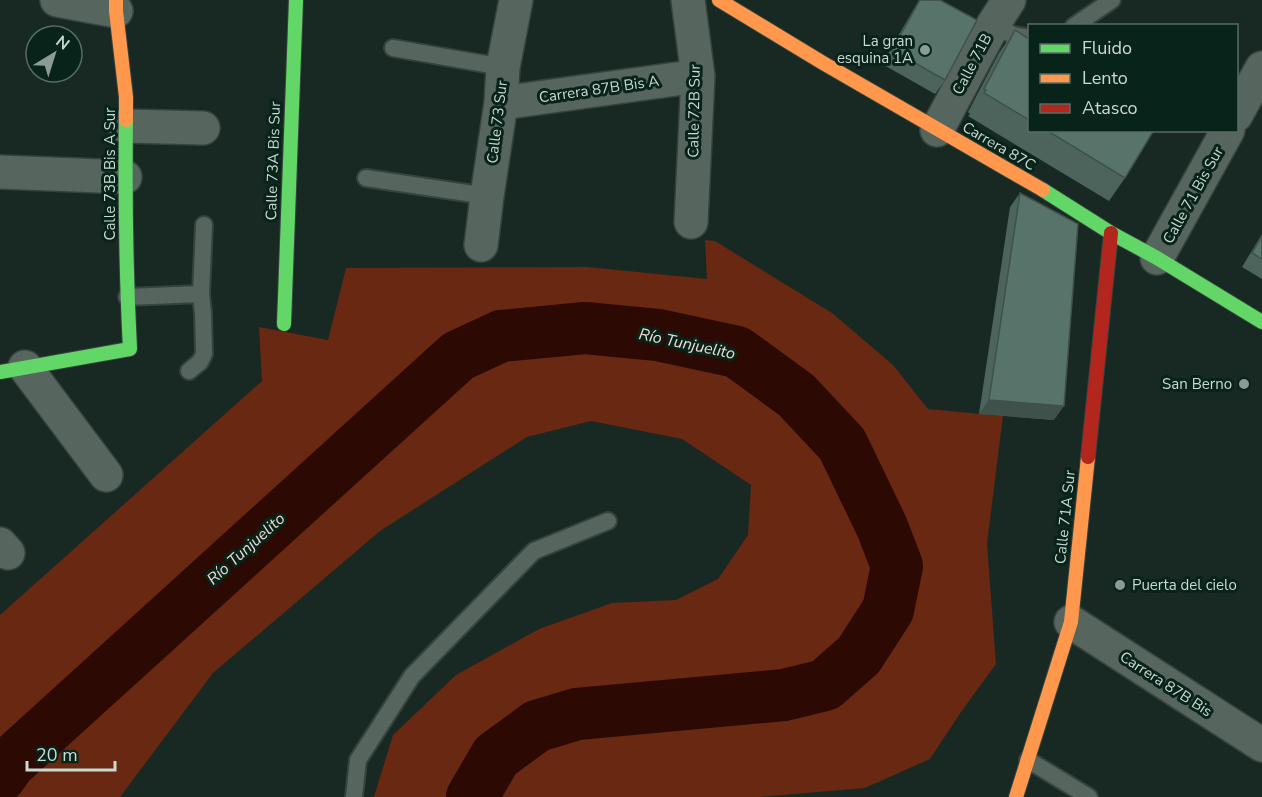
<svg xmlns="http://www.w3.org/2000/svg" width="1262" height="797" font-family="'Nunito Sans',sans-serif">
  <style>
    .green { fill: #682812 }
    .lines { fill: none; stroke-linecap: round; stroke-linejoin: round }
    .river { stroke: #2c0903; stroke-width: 52 }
    .lane-casing { stroke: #36433d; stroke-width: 20 }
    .street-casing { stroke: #36433d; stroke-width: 36 }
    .fast-casing { stroke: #36433d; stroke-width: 16 }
    .slow-casing { stroke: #36433d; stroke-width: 16 }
    .jam-casing { stroke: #36433d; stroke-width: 16 }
    .lane { stroke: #57655f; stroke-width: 16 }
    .street { stroke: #57655f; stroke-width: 33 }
    .fast { stroke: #63d668; stroke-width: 14 }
    .slow { stroke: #ff974d; stroke-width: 14 }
    .jam { stroke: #b3261e; stroke-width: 14 }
    .wall { fill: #4c645b }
    .shaded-wall { fill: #3e514a }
    .building { fill: #58746a; stroke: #3e514a; stroke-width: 1.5 }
    .poi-dot { fill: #8c9b94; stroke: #08241a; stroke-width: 2 }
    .labels { text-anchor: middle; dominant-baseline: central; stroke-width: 6; stroke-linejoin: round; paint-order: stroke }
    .poi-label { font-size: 15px; fill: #cad9d2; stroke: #08241a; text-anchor: end }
    .street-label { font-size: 15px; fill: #cad9d2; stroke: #08241a }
    .water-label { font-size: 16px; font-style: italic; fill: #f2dad2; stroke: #08241a }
  </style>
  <rect width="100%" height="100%" fill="#182822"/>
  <!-- green -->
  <path class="green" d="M705 240 715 241 832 313 893 365 928 409 1003 416 987 544 996 664 961 712 930 759 865 788 760 797H374L393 735 456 675 539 629 612 603 676 600 718 579 748 535 751 485 682 439 591 421 527 437 380 531 213 673 120 797H0V615L262 381 259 327 328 340 346 268 588 267 707 279Z"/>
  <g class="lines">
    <!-- river -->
    <path class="river" d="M0 777 10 763 458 356 501 336 585 328 658 335 737 352 796 395 842 444 882 527 897 566 888 610 859 655 825 685 784 695 577 714 537 726 496 756 472 797"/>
    <defs>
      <path id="lane" d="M993 25 1013 35 1030 38
        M1074 26 1112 0
        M393 48 503 67
        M366 178 487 196
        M127 297 201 294
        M189 371 200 362 204 354 203 313 201 294 204 225
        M1028 760 1089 797
        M354 797 358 760 412 676 534 551 608 521"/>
      <path id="street" d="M57 0 116 11
        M688 0 698 76 691 222
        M501 103 698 76
        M1236 115 1262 68
        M125 126 203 128
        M937 130 993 25 1009 0
        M0 172 125 177
        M481 245 487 196 501 103 503 67 516 0
        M1157 258 1228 130
        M25 367 106 475
        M0 544 8 553
        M1071 622 1262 745"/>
      <path id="fast" d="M1043 190 1111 233 1157 258 1262 322
        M284 324 296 0
        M0 372 130 349C126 273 125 197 126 120"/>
      <path id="slow" d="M116 0V11L126 97V120
        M719 0 823 63 1043 190
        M1016 797 1071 622 1088 457"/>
      <path id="jam" d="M1088 457 1111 233"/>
    </defs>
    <!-- lane casing -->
    <use href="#lane" class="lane-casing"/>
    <!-- street casing -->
    <use href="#street" class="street-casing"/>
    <!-- fast casing -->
    <use href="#fast" class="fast-casing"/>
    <!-- slow casing -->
    <use href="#slow" class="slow-casing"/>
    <!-- jam casing -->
    <use href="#jam" class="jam-casing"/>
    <!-- lane -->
    <use href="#lane" class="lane"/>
    <!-- street -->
    <use href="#street" class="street"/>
    <!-- fast -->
    <use href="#fast" class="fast"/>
    <!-- slow -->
    <use href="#slow" class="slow"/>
    <!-- jam -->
    <use href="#jam" class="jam"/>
  </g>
  <!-- wall -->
  <path class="wall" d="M919 0H940L945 80 935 94 882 64Z
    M1015 30 1029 39V130H1154L1125 178 1109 201 968 116 970 114 968 112 999 53Z
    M1020 193 1054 420 979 414 1010 207Z
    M1262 234V279L1242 267Z"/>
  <!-- shaded-wall -->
  <path class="shaded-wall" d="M989 400 1064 406 1054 420 979 414Z"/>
  <!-- building -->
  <path class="building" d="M920 0H940L977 20 945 80 892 50Z
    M1015 30 1029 39V120L984 93 986 90 984 89Z
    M1046 130H1154L1125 178Z
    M1020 193 1078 224 1064 406 989 400Z
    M1262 236V259L1252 253Z"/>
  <!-- markers -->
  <g class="poi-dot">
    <circle cx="925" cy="50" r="6"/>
    <circle cx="1244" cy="384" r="6"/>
    <circle cx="1120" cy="585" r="6"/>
  </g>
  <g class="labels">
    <!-- poi labels -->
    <g class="poi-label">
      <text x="913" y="41">La gran<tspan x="913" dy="17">esquina 1A</tspan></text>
      <text x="1232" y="384">San Berno</text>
      <text x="1132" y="585" text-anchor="start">Puerta del cielo</text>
    </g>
    <!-- street labels -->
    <g class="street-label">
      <text transform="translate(972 64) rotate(-62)">Calle 71B</text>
      <text transform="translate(599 89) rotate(-8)">Carrera 87B Bis A</text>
      <text transform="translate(694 111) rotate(-89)">Calle 72B Sur</text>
      <text transform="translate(497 122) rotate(-83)">Calle 73 Sur</text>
      <text transform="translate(999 146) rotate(30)">Carrera 87C</text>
      <text transform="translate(273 161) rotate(-88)">Calle 73A Bis Sur</text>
      <text transform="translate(110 174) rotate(-90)">Calle 73B Bis A Sur</text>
      <text transform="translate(1193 195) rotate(-61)">Calle 71 Bis Sur</text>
      <text transform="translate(1065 517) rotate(-84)">Calle 71A Sur</text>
      <text transform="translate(1166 684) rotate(33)">Carrera 87B Bis</text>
    </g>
    <!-- water labels -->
    <g class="water-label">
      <text transform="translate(687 344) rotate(12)">Río Tunjuelito</text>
      <text transform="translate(246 549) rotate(-42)">Río Tunjuelito</text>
    </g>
  </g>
  <!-- legend -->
  <rect x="1028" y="24" width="210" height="108" fill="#08241a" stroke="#566c64" stroke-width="1.5"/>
  <rect x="1040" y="44" width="30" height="9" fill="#63d668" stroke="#566c64" stroke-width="1.5"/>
  <text x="1082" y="54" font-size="18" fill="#cad9d2">Fluido</text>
  <rect x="1040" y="74" width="30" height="9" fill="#ff974d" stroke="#566c64" stroke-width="1.5"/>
  <text x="1082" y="84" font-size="18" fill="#cad9d2">Lento</text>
  <rect x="1040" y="104" width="30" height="9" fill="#b3261e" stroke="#566c64" stroke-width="1.5"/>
  <text x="1082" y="114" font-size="18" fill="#cad9d2">Atasco</text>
  <!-- north arrow -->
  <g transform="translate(54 54) rotate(38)"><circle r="28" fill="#08241a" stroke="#566c64" stroke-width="1.5"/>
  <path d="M0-4.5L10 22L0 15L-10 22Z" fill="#8c9b94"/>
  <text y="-9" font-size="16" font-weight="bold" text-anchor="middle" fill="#cad9d2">N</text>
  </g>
  <!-- scale -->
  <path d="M27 761v9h88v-9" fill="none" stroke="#cad9d2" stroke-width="3"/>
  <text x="36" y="761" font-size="18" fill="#cad9d2" stroke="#08241a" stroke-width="4.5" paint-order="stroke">20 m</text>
</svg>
